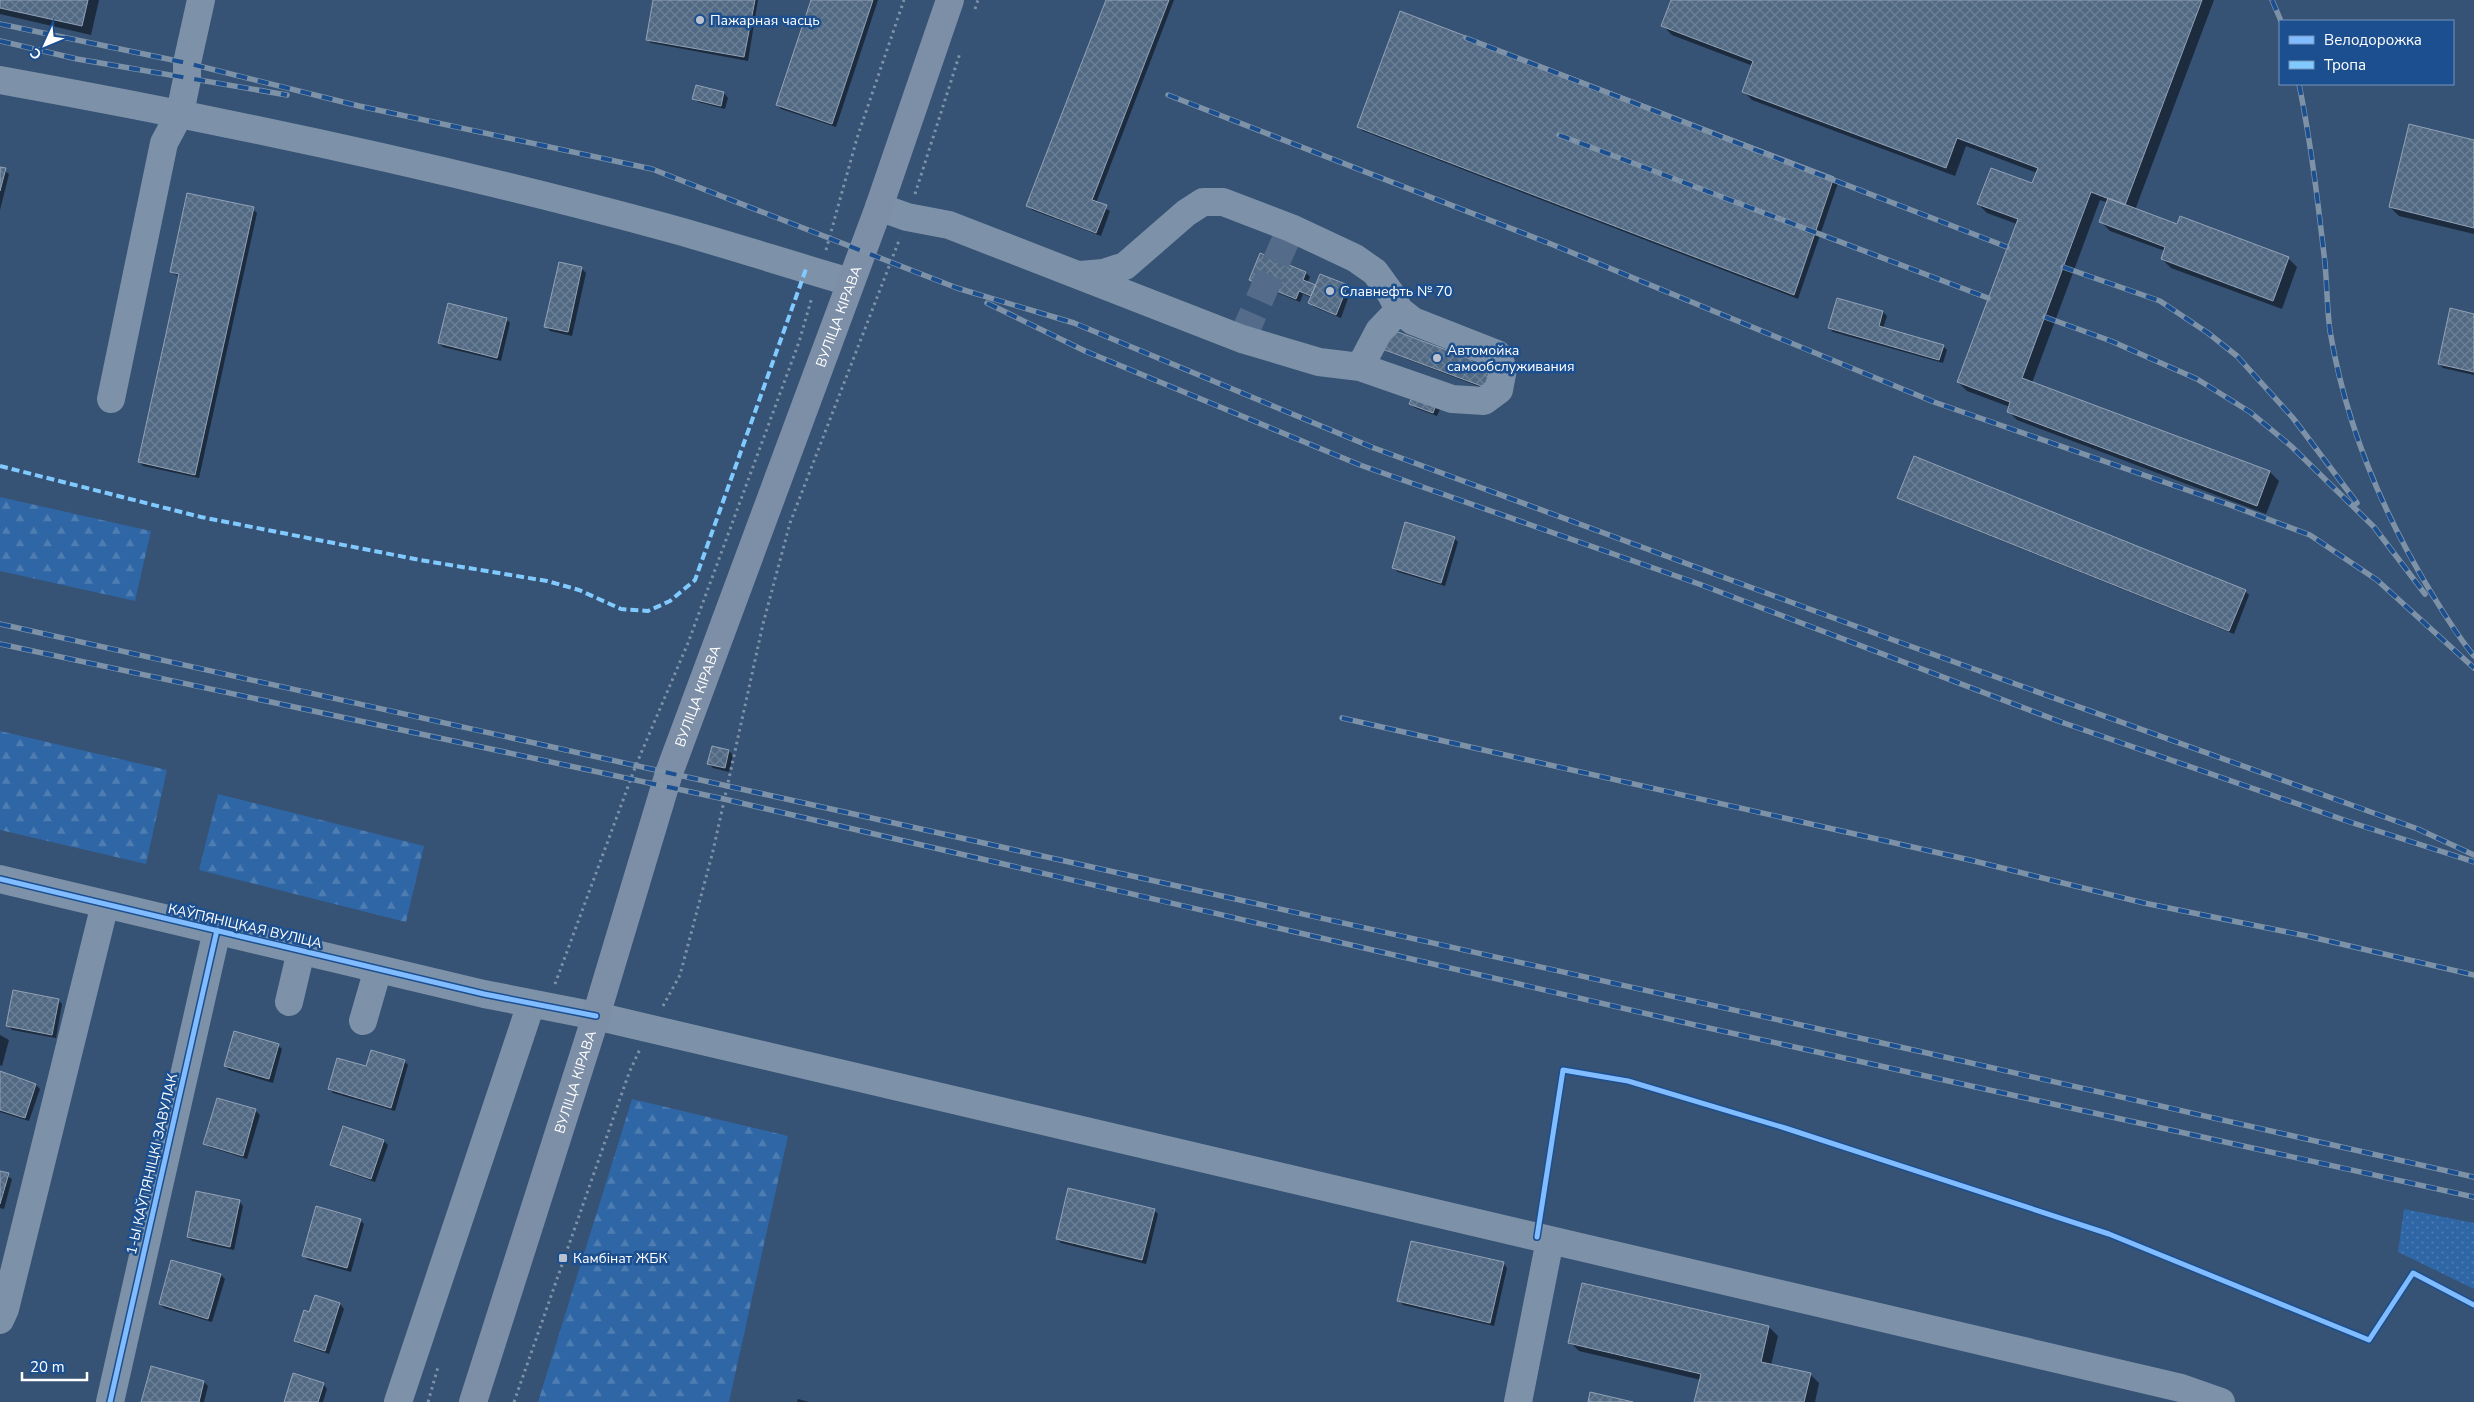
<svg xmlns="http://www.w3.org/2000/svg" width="2474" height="1402" font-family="'Nunito Sans',sans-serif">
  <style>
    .grass { fill: url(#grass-dots) }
    .forest { fill: url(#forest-firs) }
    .shadow { fill: #0007 }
    .building { fill: url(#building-cross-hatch); stroke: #92a2b6 }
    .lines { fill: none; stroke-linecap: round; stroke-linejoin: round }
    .minor-tunnel { stroke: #546c89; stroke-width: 28; stroke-dasharray: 28 14; stroke-linecap: butt }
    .path { stroke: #7d92a8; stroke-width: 3; stroke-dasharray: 2.5 4; stroke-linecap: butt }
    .minor { stroke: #7d92a8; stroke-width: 28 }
    .major { stroke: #7d8ea7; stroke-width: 28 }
    .rail-casing { stroke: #7e92a7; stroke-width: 5.5 }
    .rail { stroke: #1b4f8f; stroke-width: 4; stroke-dasharray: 11; stroke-linecap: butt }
    .quiet { stroke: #80caff; stroke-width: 4; stroke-dasharray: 8 4; stroke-linecap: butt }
    .cycleway-casing { stroke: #1b4f8f; stroke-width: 8 }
    .cycleway { stroke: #80bcff; stroke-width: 5 }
    .poi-dot { fill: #b9c2ce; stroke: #1b4f8f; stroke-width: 2 }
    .labels { text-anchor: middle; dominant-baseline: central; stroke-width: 5; stroke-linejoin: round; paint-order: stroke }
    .poi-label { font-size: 14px; fill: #fff; stroke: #1b4f8f; text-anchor: start }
    .street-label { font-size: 14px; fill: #fff; stroke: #1b4f8f }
  </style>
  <defs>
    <pattern id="grass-dots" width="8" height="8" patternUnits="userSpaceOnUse" patternTransform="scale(1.25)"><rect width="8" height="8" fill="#2f66a5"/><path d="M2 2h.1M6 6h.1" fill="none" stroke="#4e7db2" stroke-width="1.8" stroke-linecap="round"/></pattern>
    <pattern id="forest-firs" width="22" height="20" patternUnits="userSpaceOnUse" patternTransform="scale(1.25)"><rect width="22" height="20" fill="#2f66a5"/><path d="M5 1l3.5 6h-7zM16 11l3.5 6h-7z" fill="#4e7db2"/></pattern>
    <pattern id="building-cross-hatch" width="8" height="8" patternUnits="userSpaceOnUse" patternTransform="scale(1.25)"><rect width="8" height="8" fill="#526984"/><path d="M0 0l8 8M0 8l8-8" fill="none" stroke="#6c8096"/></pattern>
  </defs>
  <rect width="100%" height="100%" fill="#365274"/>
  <!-- grass -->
  <path class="grass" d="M2404 1209 2474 1223V1289L2398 1252Z"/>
  <!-- forest -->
  <path class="forest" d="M0 497 151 531 135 601 0 571Z
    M0 731 167 770 146 864 0 830Z
    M218 794 424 846 406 922 199 870Z
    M632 1099 788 1136 729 1402H538Z"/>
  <!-- shadow -->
  <path class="shadow" d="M0 0H99L91 35 0 14Z
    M654 0H758L748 61 651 43 647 39Z
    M812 0H878L836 127 781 109 777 105Z
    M1107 0H1174L1096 203 1110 211 1101 236 1032 210 1028 205Z
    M1672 0H2214L2135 210 2178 226 2288 258 2297 267 2282 309 2171 268 2162 259 2165 251 2110 231 2101 222 2108 203 2100 200 2032 383 2270 472 2279 481 2266 514 2017 420 2008 411 2010 407 1967 391 1958 382 2017 224 1987 213 1978 204 2033 185 2037 173 1966 146 1955 176 1752 100 1743 91 1753 66 1672 35 1663 26Z
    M1400 13 1834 179 1838 183 1798 299 1363 131 1358 127Z
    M724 93 728 98 725 109 698 102 694 98Z
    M2474 141V234L2399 216 2390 207Z
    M0 168 9 174 0 210Z
    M253 209 257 213 199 478 143 466 139 462 180 277 171 272Z
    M560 264 582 269 586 273 572 336 550 331 546 326Z
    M1306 273 1310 277 1307 283 1316 287 1347 286 1351 290 1341 318 1314 307 1310 303 1312 298 1303 294 1300 302 1255 284 1251 280Z
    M1883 312 1887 316 1883 328 1943 346 1947 350 1943 363 1833 332 1829 328Z
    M2474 315V375L2443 368 2439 364Z
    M506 319 510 323 501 361 443 347 439 343Z
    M1384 348 1491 368 1488 390 1388 352Z
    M1411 404 1441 407 1437 416 1415 408Z
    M1899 497 2245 591 2249 595 2234 634 1903 501Z
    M1454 538 1458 542 1445 586 1398 572 1393 568Z
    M713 747 729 751 733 755 729 772 713 768 709 764Z
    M58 1000 62 1004 56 1038 12 1030 8 1025Z
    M0 1035 9 1040 2 1066 0 1065Z
    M278 1045 282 1049 273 1083 229 1070 225 1066Z
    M404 1061 408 1065 395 1111 333 1093 329 1089 367 1067Z
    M0 1073 36 1085 40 1089 29 1121 0 1112Z
    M218 1099 256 1111 260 1115 247 1159 209 1147 204 1143Z
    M384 1141 388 1145 375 1182 336 1168 332 1164Z
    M0 1172 12 1179 4 1209 0 1208Z
    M239 1201 243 1206 234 1250 192 1241 188 1237Z
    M1154 1210 1158 1214 1146 1264 1061 1243 1057 1239Z
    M360 1220 364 1224 351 1272 308 1260 304 1256Z
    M172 1261 221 1275 225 1279 212 1322 164 1308 160 1304Z
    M1503 1263 1507 1268 1494 1326 1403 1305 1399 1301Z
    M340 1304 344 1309 329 1354 299 1344 295 1340 310 1314Z
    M1769 1327 1778 1336 1771 1365 1810 1374 1819 1383 1815 1402H1696L1701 1380 1579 1351 1570 1342Z
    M204 1382 208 1386 204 1402H143Z
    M323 1384 327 1389 323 1402H285Z
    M798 1399 809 1402H797Z"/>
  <!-- building -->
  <path class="building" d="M0 0H88L82 26 0 8Z
    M653 0H755L744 57 646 40Z
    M811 0H873L832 124 776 105Z
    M1106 0H1169L1092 200 1107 205 1096 233 1026 206Z
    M1671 0H2202L2125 205 2091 192 2022 378 2270 471 2257 506 2007 412 2010 402 1957 382 2018 219 1977 204 1991 168 2032 183 2038 168 1957 138 1946 168 1742 92 1753 61 1661 26Z
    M1400 11 1834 177 1794 295 1357 127Z
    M696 85 724 92 721 106 692 99Z
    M2409 124 2474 140V228L2389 207Z
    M0 167 6 168 0 191Z
    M187 193 254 207 195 475 138 462 179 274 170 272Z
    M2108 198 2177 224 2180 216 2289 257 2273 301 2161 259 2165 247 2099 222Z
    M1260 253 1306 272 1303 280 1316 285 1311 296 1299 291 1296 299 1249 280Z
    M559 262 582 267 568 332 544 327Z
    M1320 274 1348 285 1336 315 1308 303Z
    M1837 298 1883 311 1879 326 1944 345 1939 360 1828 328Z
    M448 303 507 318 497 358 438 343Z
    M2450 308 2474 314V372L2438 364Z
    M1390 329 1492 367 1484 387 1382 349Z
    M1414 393 1437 402 1433 413 1409 404Z
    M1914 456 2246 590 2229 631 1897 498Z
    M1405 522 1455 537 1441 583 1392 568Z
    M712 746 729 750 725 768 707 764Z
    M13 990 59 999 52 1035 6 1026Z
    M234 1031 279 1044 269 1079 224 1066Z
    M371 1050 405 1060 391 1108 328 1089 337 1058 366 1066Z
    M0 1071 36 1084 25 1118 0 1110Z
    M217 1098 256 1109 243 1156 203 1144Z
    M343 1126 384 1140 371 1179 330 1165Z
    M0 1171 9 1173 0 1204Z
    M1068 1188 1155 1209 1142 1260 1056 1239Z
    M196 1191 240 1200 230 1247 187 1237Z
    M316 1206 361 1219 347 1268 302 1256Z
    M1411 1241 1504 1262 1490 1323 1397 1301Z
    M171 1260 221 1274 208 1319 159 1304Z
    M1582 1283 1769 1326 1761 1362 1811 1373 1804 1402H1694L1701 1374 1568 1343Z
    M315 1295 340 1303 325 1351 294 1341 304 1310 309 1312Z
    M151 1366 204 1381 199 1402H141Z
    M293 1373 324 1383 318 1402H284Z
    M1590 1392 1633 1402H1588Z"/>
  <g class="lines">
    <!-- minor-tunnel -->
    <path class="minor-tunnel" d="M1242 339 1291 228"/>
    <!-- path -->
    <path class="path" d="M975 9 978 0
      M915 194 960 53
      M826 250 857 138 904 0
      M555 984 636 765 688 643 799 342 812 297
      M663 1006 680 975 713 851 763 624 790 523 900 238
      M428 1402 438 1367
      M514 1402 629 1073 640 1049"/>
    <!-- minor -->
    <path class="minor" d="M0 80C222 120 443 167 661 226 724 243 787 264 850 282
      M879 207 907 217 949 225 1242 339 1319 362 1360 367 1452 399 1484 401 1499 390 1503 369 1497 354 1413 321 1399 310 1391 294 1375 272 1355 258 1291 228 1223 202H1203L1186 213 1125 266 1103 273 1080 275
      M1360 367 1379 331 1399 310
      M111 399 164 143 180 113 187 79V63L201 0
      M0 879 484 994 596 1016 2181 1388 2221 1402
      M289 1002 301 951
      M363 1021 378 969
      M0 1320 5 1309 105 904
      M110 1402 217 930
      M398 1402 531 1004
      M1518 1402 1550 1240"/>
    <!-- major -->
    <path class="major" id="s1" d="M473 1402 596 1016 669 773 879 207 950 0"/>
    <defs>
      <path id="rail" d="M2272 0 2281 21
        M0 24 187 63 359 106 652 169 957 288 1074 323 1374 448 1885 637 2418 829 2474 855
        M1466 38 2007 247
        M0 41 77 59 287 95
        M2299 84C2311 143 2318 203 2325 263 2327 286 2327 309 2330 331 2346 426 2382 512 2432 594 2445 615 2458 637 2474 656
        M1168 95 1551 244 1934 402 2230 505 2310 535 2377 580 2474 668
        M1559 135 1988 298
        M2063 267 2160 301 2208 333 2237 356 2293 418 2357 503
        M987 303 1085 351 1360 465 1699 584 2061 722 2350 822 2474 862
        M2045 317 2111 341 2197 379 2250 412 2291 446 2374 527 2425 594
        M0 624 1927 1053 2474 1177
        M0 644 724 799 1695 1025 2474 1197
        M1342 718 1970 860 2144 903 2307 936 2474 975"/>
    </defs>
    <!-- rail casing -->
    <use href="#rail" class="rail-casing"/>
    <!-- rail -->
    <use href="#rail" class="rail"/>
    <!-- quiet -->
    <path class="quiet" d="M0 466 201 517 420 560 547 581 579 590 621 609 648 611 670 601 695 580 806 269"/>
    <defs>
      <path id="cycleway" d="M0 879 484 994 596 1016
        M1537 1237 1563 1070 1628 1081 1785 1128 2109 1234 2369 1340 2413 1273 2474 1305
        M110 1402 217 930"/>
    </defs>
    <!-- cycleway casing -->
    <use href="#cycleway" class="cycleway-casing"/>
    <!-- cycleway -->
    <use href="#cycleway" class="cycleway"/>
  </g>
  <!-- markers -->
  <g class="poi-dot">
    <circle cx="700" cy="20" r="5"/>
    <circle cx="1330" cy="291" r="5"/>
    <circle cx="1437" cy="358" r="5"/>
    <rect x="558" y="1253" width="10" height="10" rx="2.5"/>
  </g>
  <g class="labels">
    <!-- poi labels -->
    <g class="poi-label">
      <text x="710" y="20">Пажарная часць</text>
      <text x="1340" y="291">Славнефть № 70</text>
      <text x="1447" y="350">Автомойка<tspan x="1447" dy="16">самообслуживания</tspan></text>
      <text x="573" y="1258">Камбінат ЖБК</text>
    </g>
    <!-- street labels -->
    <g class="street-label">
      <text stroke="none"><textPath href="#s1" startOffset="1146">ВУЛІЦА КІРАВА</textPath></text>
      <text stroke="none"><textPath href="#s1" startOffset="741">ВУЛІЦА КІРАВА</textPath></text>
      <text transform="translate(245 926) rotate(13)">КАЎПЯНІЦКАЯ ВУЛІЦА</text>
      <text stroke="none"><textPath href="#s1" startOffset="336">ВУЛІЦА КІРАВА</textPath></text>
      <text transform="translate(152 1164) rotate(-77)">1-Ы КАЎПЯНІЦКІ ЗАВУЛАК</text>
    </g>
  </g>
  <!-- legend -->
  <rect x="2279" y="20" width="175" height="65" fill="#1b4f8f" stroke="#7695bc"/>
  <rect x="2289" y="36" width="25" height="8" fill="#80bcff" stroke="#7695bc"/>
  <text x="2324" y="45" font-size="15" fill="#ffffff">Велодорожка</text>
  <rect x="2289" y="61" width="25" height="8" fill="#80caff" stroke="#7695bc"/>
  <text x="2324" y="70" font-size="15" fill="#ffffff">Тропа</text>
  <!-- north arrow -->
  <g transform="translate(45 45) rotate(226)" stroke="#1b4f8f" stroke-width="4" paint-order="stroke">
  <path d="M0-4L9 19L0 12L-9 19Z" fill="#ffffff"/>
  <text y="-8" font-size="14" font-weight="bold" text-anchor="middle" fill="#ffffff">С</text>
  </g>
  <!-- scale -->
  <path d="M22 1372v8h65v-8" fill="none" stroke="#ffffff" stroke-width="2.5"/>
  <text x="30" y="1372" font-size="15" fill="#ffffff" stroke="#1b4f8f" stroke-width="4" paint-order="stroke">20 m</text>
</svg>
